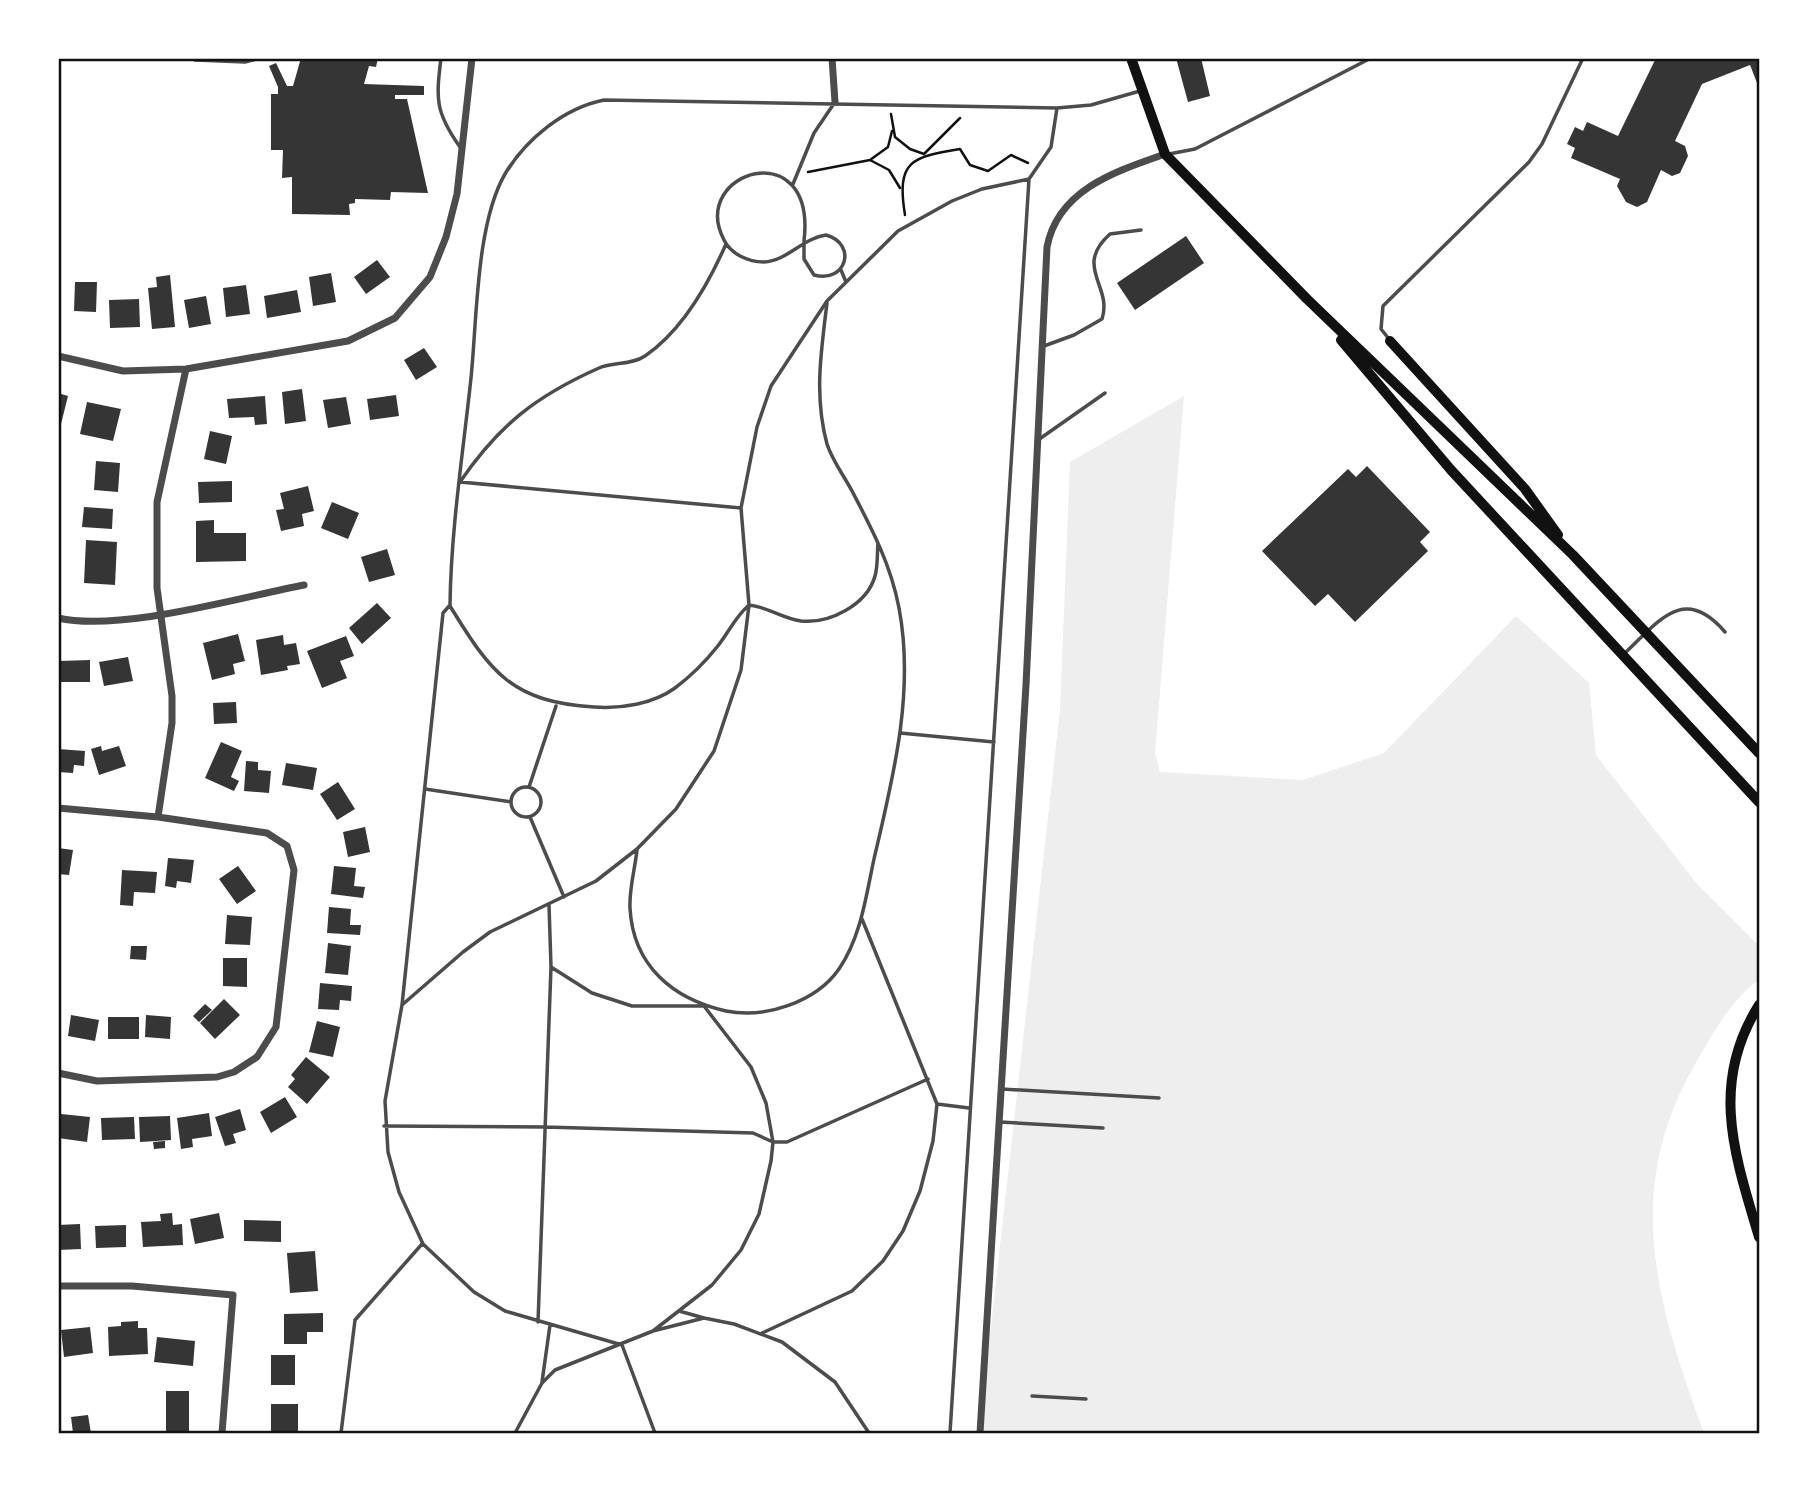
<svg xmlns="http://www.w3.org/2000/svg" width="1817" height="1491" font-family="Roboto,sans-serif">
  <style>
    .green { fill: #eee }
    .building { fill: #353535 }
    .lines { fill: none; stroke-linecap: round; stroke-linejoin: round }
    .path { stroke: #111; stroke-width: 2.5 }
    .service { stroke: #4c4c4c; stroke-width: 3.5 }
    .minor { stroke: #4c4c4c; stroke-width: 7 }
    .secondary { stroke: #111; stroke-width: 10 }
    .neatline { fill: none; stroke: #111; stroke-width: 2.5 }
  </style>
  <rect width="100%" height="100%" fill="#fff"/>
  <!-- green -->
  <path class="green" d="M1184 396 1155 753 1160 772 1303 780 1384 753 1516 616 1589 683 1596 755 1698 885 1759 946V979C1729 1004 1718 1025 1698 1059 1621 1188 1656 1302 1704 1433H979L1060 710 1070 462Z"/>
  <!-- building -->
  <path class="building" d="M301 58H378L376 67 369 66 364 84 424 86V95H395V99H407L428 193 391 192 390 200 355 199V203L349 204 350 215 292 214V177L282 178 283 150H271V94H278V87L269 66 276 63 287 86H293Z
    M1176 58H1201L1210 96 1188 102Z
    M1656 58H1759V88L1750 65 1702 84 1675 141 1685 146 1688 156 1680 173 1672 176 1661 170 1647 202 1637 207 1626 202 1617 186 1620 179 1571 158 1575 148 1567 144 1575 127 1583 131 1587 122 1618 136Z
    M1186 236 1204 263 1135 310 1117 283Z
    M377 260 390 277 366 294 354 277Z
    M331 273 336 302 313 306 309 277Z
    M170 275 175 327 152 329 148 288 157 287 156 277Z
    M75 282H97L96 312 74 311Z
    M246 285 250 314 226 317 223 288Z
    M297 290 301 312 267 318 264 296Z
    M206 296 211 324 189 328 184 300Z
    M139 299 140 327 110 328 109 300Z
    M424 348 437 367 416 380 404 360Z
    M302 389 306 421 285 424 282 392Z
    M58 393 68 396 59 432H58Z
    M396 395 399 416 370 420 367 399Z
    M265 396 267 424 255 425 254 417 229 418 227 399Z
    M346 397 351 424 328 428 323 400Z
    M87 402 121 409 113 441 80 434Z
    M210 431 232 436 226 464 204 459Z
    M96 461 120 463 118 492 94 490Z
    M1367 466 1430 532 1420 542 1428 551 1355 622 1328 594 1315 606 1262 551 1348 469 1356 477Z
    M232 481V502L199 503 198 482Z
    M308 486 314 511 302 514 304 526 281 531 276 510 284 509 280 493Z
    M332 502 359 513 348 539 321 528Z
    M84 507 113 509 112 529 82 527Z
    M214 520V533H246V561L196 562V521Z
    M86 540 117 542 115 585 84 583Z
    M387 549 395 575 369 582 361 557Z
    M377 603 391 618 362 644 349 628Z
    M238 634 245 661 233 664 235 674 212 680 203 643Z
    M283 635 284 645 296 643 300 664 287 666 288 670 261 675 256 640Z
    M346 636 354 656 340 661 347 678 322 688 307 651Z
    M128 657 133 681 104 686 99 662Z
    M90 660V682H58V661Z
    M236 702 237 723 214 724 213 703Z
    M221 742 242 751 231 777 239 781 234 791 205 778Z
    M101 746 102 751 119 746 126 766 99 775 91 749Z
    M58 749 85 751 84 766 74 765 73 773 58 772Z
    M246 761 258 762V770L271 771 269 793 244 791Z
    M286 763 317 768 313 790 282 785Z
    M338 782 355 809 337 820 320 794Z
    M365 827 370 852 348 857 343 832Z
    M58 848 73 850 69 875 58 874Z
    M168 858 194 860 191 883 177 881 176 888 165 886Z
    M238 866 256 891 237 904 219 879Z
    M334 866 356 868 354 886 365 887 363 898 331 894Z
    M122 870 157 872 155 893 134 892 133 906 120 905Z
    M329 907 351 909 350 925H361L360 935 327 933Z
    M227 915 252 917 250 945 225 944Z
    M328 943 351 946 348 975 325 973Z
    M131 946H147L146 960 130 959Z
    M223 958H247V987L223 986Z
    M320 983 352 986 351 1001 340 1000 339 1010 318 1009Z
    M224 999 240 1015 215 1039 200 1023Z
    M205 1004 212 1010 199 1022 193 1016Z
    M71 1015 99 1020 95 1041 68 1036Z
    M146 1015 171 1017 170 1039 145 1037Z
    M108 1017H139V1039H108Z
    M317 1021 340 1027 333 1057 309 1052Z
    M306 1057 330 1077 307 1104 288 1087 295 1079 291 1075Z
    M285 1097 297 1117 271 1133 260 1112Z
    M240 1109 246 1130 233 1134 236 1143 225 1146 215 1117Z
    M209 1113 212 1136 192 1139 193 1147 181 1149 177 1118Z
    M61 1114 90 1117 87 1142 58 1138Z
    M170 1116 171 1140 140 1142 139 1117Z
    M134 1117 135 1139 102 1140 101 1118Z
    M165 1141V1148L154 1149 153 1142Z
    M172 1213 173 1225 182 1224 183 1245 143 1247 141 1222 161 1221 160 1214Z
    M219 1213 224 1238 195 1244 190 1219Z
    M244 1220 281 1221V1242L244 1241Z
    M80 1224 81 1249 58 1250V1225Z
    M126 1225V1247L96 1248 95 1226Z
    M315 1251 318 1291 290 1293 287 1253Z
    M323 1313V1332H307V1344H284V1314Z
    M138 1321V1328H147L148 1354 109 1356 108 1327 121 1326V1322Z
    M90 1327 93 1353 64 1357 61 1330Z
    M157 1337 195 1341 193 1366 154 1362Z
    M271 1355H295V1385H271Z
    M166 1391H189V1432L166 1433Z
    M271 1404H298V1433H271Z
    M88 1415 91 1433H73L71 1417Z"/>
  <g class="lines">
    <!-- path -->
    <path class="path" d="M891 114 895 137 910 149 924 154 960 118
      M870 160 889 170 900 188
      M808 172 870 160 888 147 892 131
      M905 215C896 160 912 157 960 149L970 165 988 171 1011 155 1028 163"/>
    <!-- service -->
    <path class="service" d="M192 58 195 60 245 62 260 58
      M441 58C436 99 435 112 460 147
      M1169 154 1195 149 1371 58
      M793 184 814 133 835 102
      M804 241V259L814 275C846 284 858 244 826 235 803 238 787 261 764 262 748 262 731 254 724 240 688 171 817 132 804 241
      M726 244C708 285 683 330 645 356 632 365 613 362 599 368 536 396 499 425 460 482L741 508
      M841 270 846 282
      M1389 339 1381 329 1383 306 1529 162 1542 144 1583 58
      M1044 346 1074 335 1102 319C1113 286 1073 267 1110 234L1141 230
      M1038 440 1105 393
      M450 606C491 673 512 702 594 707 621 709 653 704 675 688 691 676 705 662 717 647 729 632 735 617 749 605 768 607 781 618 801 621 829 624 867 605 875 576 878 566 877 554 878 543
      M1625 653C1659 621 1684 584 1725 632
      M900 733 994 742
      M511 802a15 15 0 1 1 30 0a15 15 0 1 1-30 0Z
      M529 787 556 706
      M425 789 511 802
      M530 817 564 897
      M637 850C635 869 629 889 630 908 633 966 673 999 726 1011 765 1019 816 1002 839 969 861 937 866 896 874 859 893 778 915 692 899 608 891 565 872 529 852 491 844 476 832 460 827 444 814 396 821 352 827 303
      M551 967 592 993 632 1006H704L751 1067 766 1103 773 1142 771 1161 759 1214 741 1250 712 1285 653 1331
      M402 1005 463 952 490 932 596 881 637 849 676 809 714 751 741 670 749 605 741 508 757 427 771 386 827 301 898 231 952 201 982 189 1029 179
      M1002 1089 1159 1098
      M937 1104 969 1108
      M1000 1122 1103 1128
      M384 1126 545 1127 753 1133 773 1142H787L928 1079
      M679 1311 704 1318
      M538 1322 551 967 549 905
      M760 1334 852 1291 883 1261 903 1231 920 1191 933 1141 937 1104 862 919
      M542 1382 550 1325
      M1032 1396 1086 1399
      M341 1433 355 1320 422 1244
      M515 1433 542 1383 555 1370 653 1331 704 1318 734 1324 782 1342 835 1382 869 1433
      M655 1433 622 1345 505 1311 474 1292 423 1244 399 1192 388 1152 385 1101 402 1005 443 613 450 605C451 529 463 453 471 378 477 320 476 224 505 174 526 139 564 108 604 100L1057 108 1091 105 1140 91
      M950 1433 1029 179 1051 147 1057 108"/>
    <!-- minor -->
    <path class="minor" d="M832 58 835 102
      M58 356 123 371 186 369 348 341 395 318 430 277 446 237 457 194 472 58
      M58 618C121 632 237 598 304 585
      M58 808 158 817 267 833 287 846 294 870 276 1027 257 1057 234 1072 217 1077 97 1081 58 1073
      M158 817 172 723V696L157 588V502L186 369
      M58 1286H132L233 1295 222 1433
      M980 1433 1026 685 1047 247C1058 189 1117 171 1165 154"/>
    <!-- secondary -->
    <path class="secondary" d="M1131 58 1165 154 1307 299 1573 555 1759 753
      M1341 340 1451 470 1759 802
      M1390 341 1525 489 1558 535
      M1759 1005C1709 1084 1735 1156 1759 1237"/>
  </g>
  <!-- border -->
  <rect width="1817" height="1491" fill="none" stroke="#ffffff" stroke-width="119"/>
  <rect x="60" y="60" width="1698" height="1372" class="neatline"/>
</svg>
